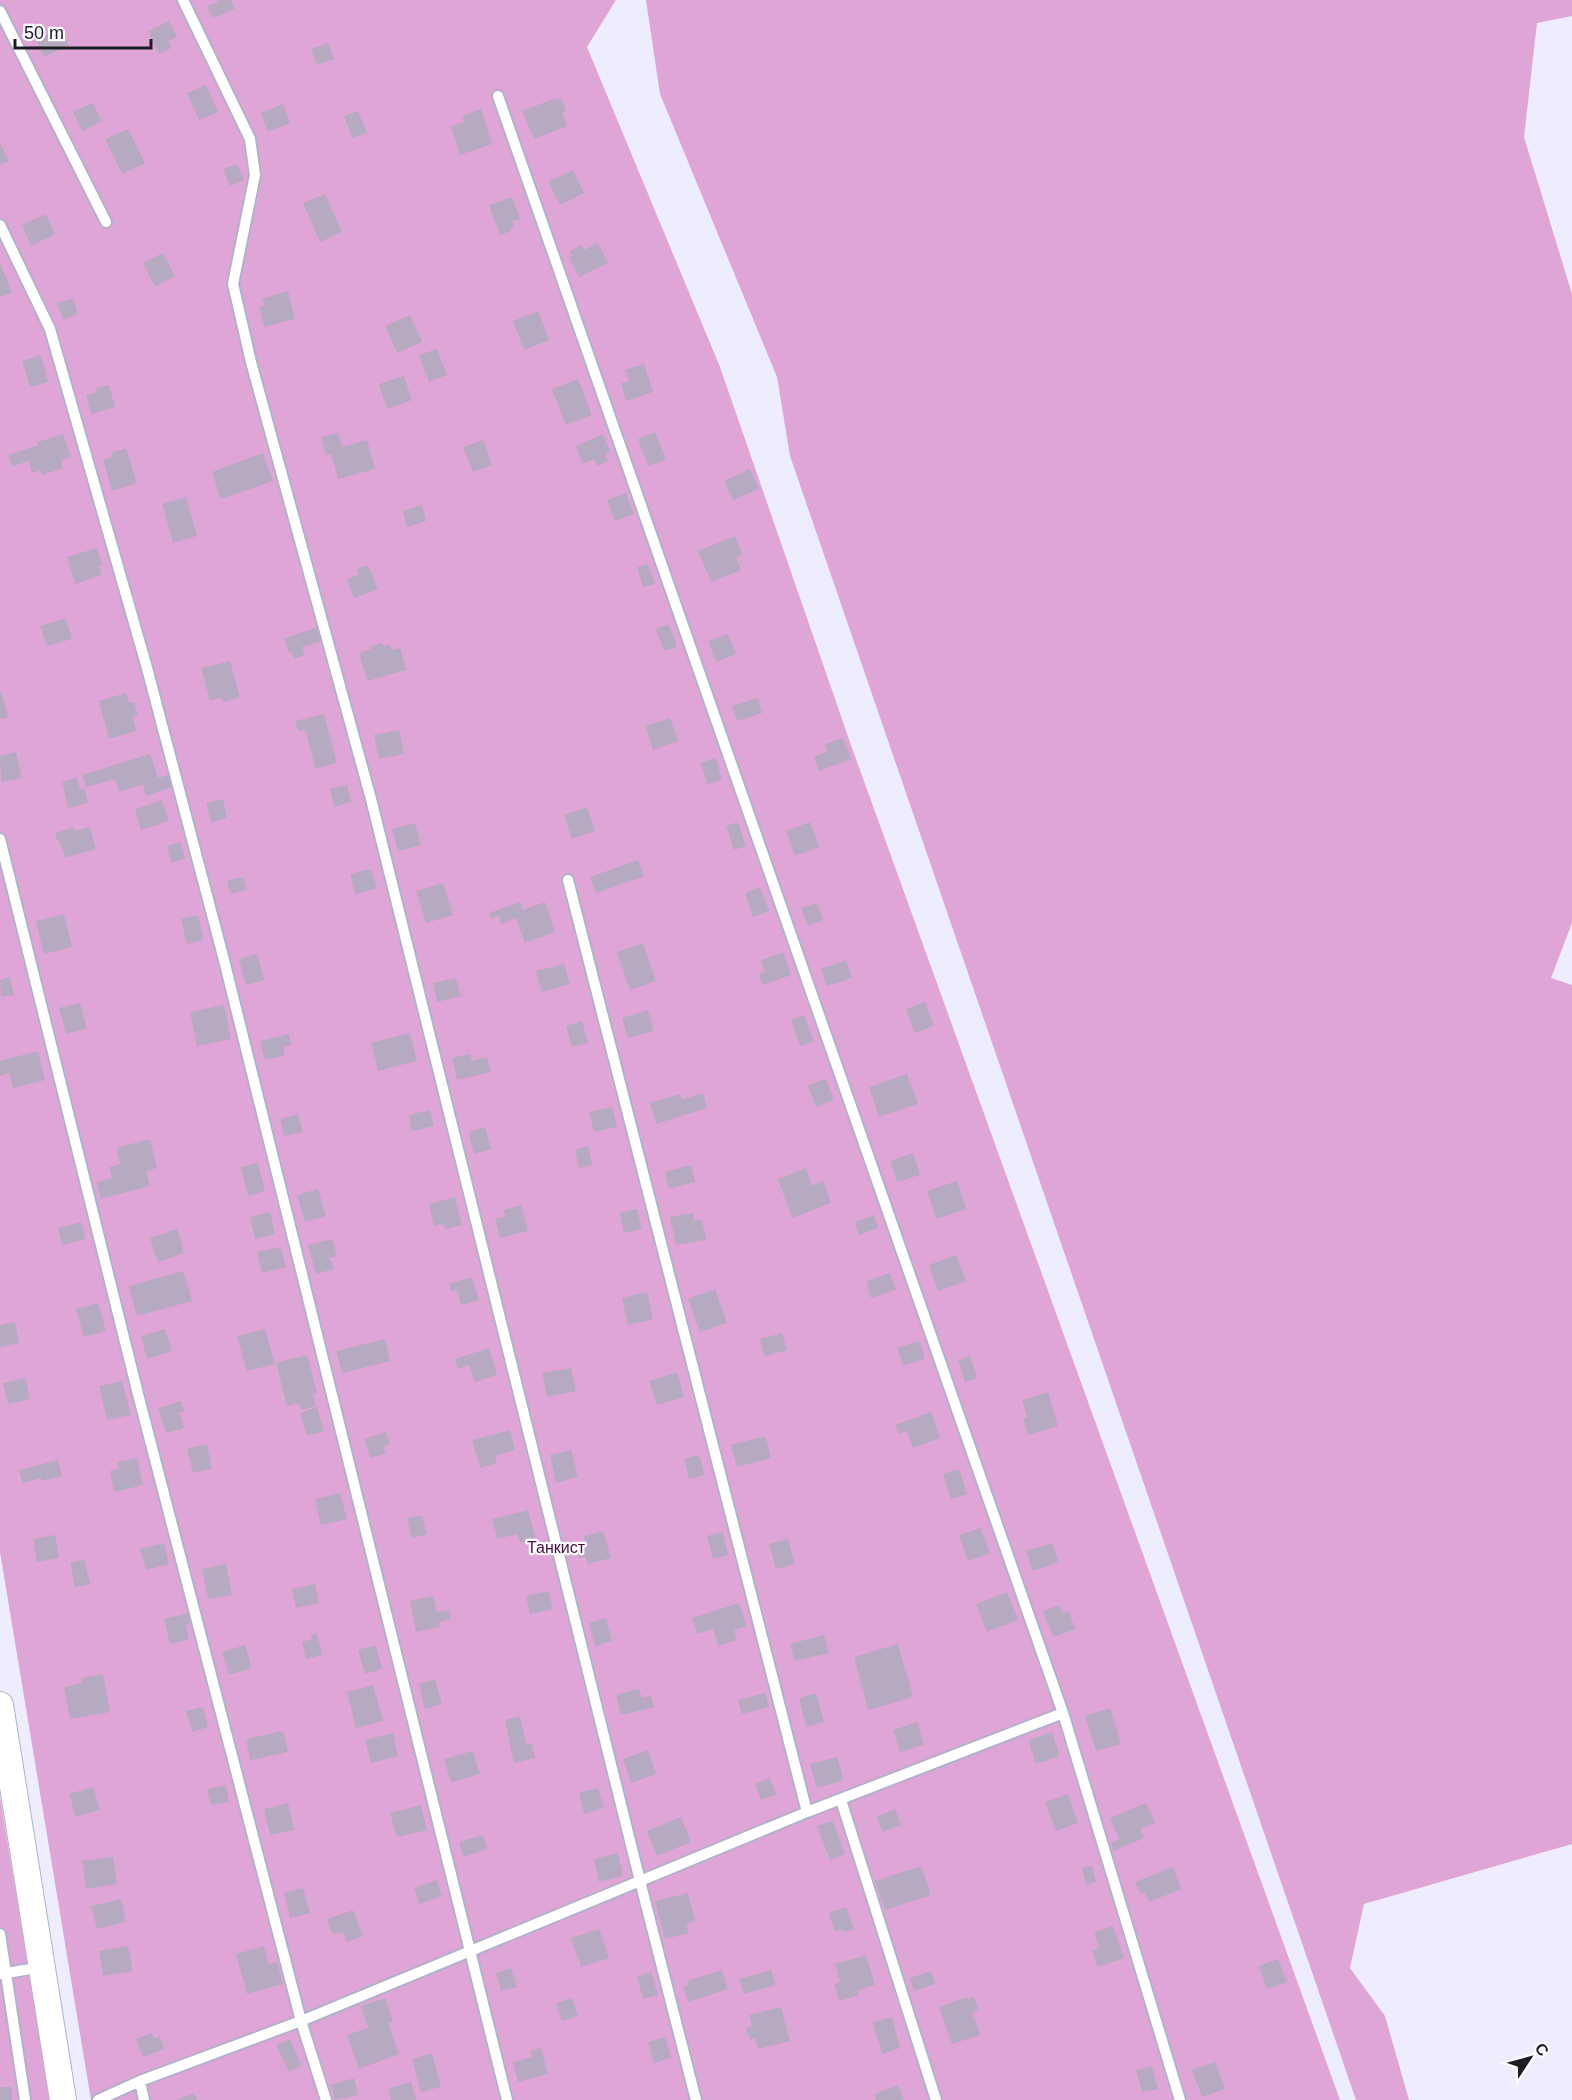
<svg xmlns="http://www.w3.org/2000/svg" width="1572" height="2100" font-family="Arial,sans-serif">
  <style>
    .green { fill: #e0a5d7 }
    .building { fill: #b6a9c2 }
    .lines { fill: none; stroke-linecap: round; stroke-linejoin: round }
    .service-casing { stroke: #b2b1cc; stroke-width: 14 }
    .tertiary-casing { stroke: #b2b1cc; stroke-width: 28 }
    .service { stroke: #fff; stroke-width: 10 }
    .tertiary { stroke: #fff; stroke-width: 26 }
    .labels { text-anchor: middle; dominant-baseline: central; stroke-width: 4.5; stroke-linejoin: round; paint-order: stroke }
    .park-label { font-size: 16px; fill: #490e43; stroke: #fcfcfc }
  </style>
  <rect width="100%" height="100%" fill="#ededfe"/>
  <!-- green -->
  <path class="green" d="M0 0H616L587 47 720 367 851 745 1340 2100H91L0 1552Z
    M646 0H1572V16L1537 23 1524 137 1572 294V923L1551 978 1572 985V1844L1364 1904 1350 1968 1385 2016 1409 2100H1356L790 456 777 377 660 94Z
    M0 1797 50 2100H0Z"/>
  <!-- building -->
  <path class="building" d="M217 0H231L235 9 212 18 207 6 218 2Z
    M169 21 177 37 168 41 171 48 159 54 148 31Z
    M60 28 69 45 44 57 36 40Z
    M328 43 334 59 317 65 311 49Z
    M206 85 218 112 199 120 187 93Z
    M556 98 557 100 561 98 566 111 562 112 567 126 534 139 522 111Z
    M93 103 102 121 82 131 73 112Z
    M283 104 290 123 268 132 261 113Z
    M481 109 492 144 460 155 451 126 464 122 462 116Z
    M358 111 367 133 352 138 344 116Z
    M128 129 145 163 122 174 105 139Z
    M0 143 9 161 0 165Z
    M237 164 244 180 230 186 223 169Z
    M573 170 584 193 560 205 548 182Z
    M325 194 342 232 320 242 303 203Z
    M512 197 520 219 512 222 514 226 510 228 511 231 500 235 489 205Z
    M46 214 55 234 31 246 22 225Z
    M598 243 608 263 579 277 569 258 572 256 570 251 582 245 584 250Z
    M163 253 175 276 155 287 143 263Z
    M0 263 12 292 0 297Z
    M288 291 295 319 264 327 259 307 264 306 262 299Z
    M73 298 78 314 63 320 57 303Z
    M538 311 549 340 524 350 513 321Z
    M410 315 422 342 397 353 385 326Z
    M437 349 447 375 429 382 419 355Z
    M41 355 48 382 30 387 22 361Z
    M644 364 653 392 626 401 621 383 629 381 625 370Z
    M404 376 412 400 387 409 379 384Z
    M578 379 592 415 566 425 552 389Z
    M109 385 115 407 91 414 86 395 97 392 96 388Z
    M655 432 666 460 648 466 638 439Z
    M338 433 342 447 367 440 375 469 338 479 331 453 326 455 321 437Z
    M63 434 71 457 61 461 63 468 42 475 41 470 32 473 29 461 12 466 8 455 39 445 38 442Z
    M603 434 610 452 605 454 608 461 597 466 594 459 583 464 576 446Z
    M483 440 492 465 473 472 463 447Z
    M126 448 137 483 112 491 103 460 113 457 111 453Z
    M263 453 273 481 221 499 212 472Z
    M750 469 759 489 733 500 724 481Z
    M626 493 634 514 615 521 607 500Z
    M186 497 197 536 173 543 162 504Z
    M422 505 426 521 407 527 403 511Z
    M735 536 742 554 736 557 741 570 711 582 698 551Z
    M97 548 102 565 99 566 102 575 75 584 67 557Z
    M648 564 655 584 643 587 637 567Z
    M368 565 378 589 354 598 347 579 359 574 357 569Z
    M66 618 72 639 47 646 40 626Z
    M669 624 677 647 664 651 656 629Z
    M316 628 320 642 302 647 305 655 294 659 291 651 288 652 284 638Z
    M728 634 736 654 716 662 708 641Z
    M382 643 383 646 390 645 392 650 400 648 406 670 367 681 359 653 371 649 370 646Z
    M230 661 240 697 223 702 222 697 210 701 201 668Z
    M1 691 8 717 0 719V692Z
    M126 693 129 703 134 702 138 715 132 716 137 731 109 739 99 701Z
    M758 698 762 713 737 721 732 706Z
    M324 714 337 763 316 769 305 730 298 731 295 721Z
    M670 718 678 741 653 750 645 726Z
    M399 730 404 754 379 759 374 735Z
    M843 738 851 759 819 771 814 757 828 751 825 744Z
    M16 752 22 778 1 782 0 756Z
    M150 754 158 778 169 775 172 787 146 796 143 784 119 792 115 779 86 787 82 775Z
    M716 758 722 780 707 784 700 763Z
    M77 778 80 789 84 788 88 803 68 808 62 782Z
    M347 785 351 802 334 807 330 789Z
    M223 799 227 818 211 822 206 803Z
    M162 800 169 821 141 830 135 809Z
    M587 807 595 831 572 839 564 815Z
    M738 822 746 846 734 850 726 826Z
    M810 822 819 847 795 856 786 831Z
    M415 823 421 845 398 851 392 829Z
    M73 827 75 831 90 827 96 849 65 858 59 840H57L55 833Z
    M181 842 185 859 171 863 167 846Z
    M638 860 644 876 596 893 590 877Z
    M371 869 377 888 355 894 350 874Z
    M243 877 247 890 230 894 227 881Z
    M443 883 453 915 426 923 416 891Z
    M760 887 769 911 753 917 745 893Z
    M520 902 523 910 545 902 555 932 525 943 516 918 501 924 499 916 491 919 489 913Z
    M817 903 823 920 808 926 801 908Z
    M64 914 72 947 44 954 36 921Z
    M198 915 204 940 187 944 181 919Z
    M643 943 656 981 630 990 617 952Z
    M783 952 791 975 763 985 759 974 765 972 761 960Z
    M257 954 264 980 246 985 239 959Z
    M846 960 852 978 827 986 821 969Z
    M564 964 570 984 542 992 536 971Z
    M10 977 14 995 1 997 0 980Z
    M456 978 461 996 437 1002 433 983Z
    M925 1002 934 1026 915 1033 906 1009Z
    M80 1003 87 1028 66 1034 59 1008Z
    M224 1005 231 1039 197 1046 190 1012Z
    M648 1010 654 1031 628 1038 622 1018Z
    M804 1015 814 1041 800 1046 791 1020Z
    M582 1021 588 1043 572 1047 566 1026Z
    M410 1033 417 1061 378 1071 371 1043Z
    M289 1034 291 1045 283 1047 285 1055 265 1060 260 1041Z
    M38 1051 45 1080 13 1088 9 1073 0 1076V1061Z
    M470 1054 472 1061 487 1057 491 1072 457 1080 452 1058Z
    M907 1074 918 1104 879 1117 869 1087Z
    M826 1079 834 1100 816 1107 808 1085Z
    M703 1093 707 1108 656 1124 650 1103 680 1094 682 1100Z
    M612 1107 617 1127 594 1132 589 1112Z
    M430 1110 434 1126 412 1131 409 1115Z
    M298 1114 303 1132 284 1136 280 1119Z
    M485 1127 491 1149 474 1154 468 1132Z
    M150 1139 157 1168 146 1171 150 1186 101 1199 97 1182 112 1178 109 1167 120 1164 116 1148Z
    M588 1146 592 1165 579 1168 575 1150Z
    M913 1153 920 1175 897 1182 890 1161Z
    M258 1163 265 1191 248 1196 241 1167Z
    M691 1165 695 1182 669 1189 665 1172Z
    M806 1168 812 1186 823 1181 831 1203 792 1218 778 1179Z
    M957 1181 966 1209 936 1219 927 1191Z
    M318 1189 326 1216 305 1222 297 1195Z
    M455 1197 462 1225 445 1229 444 1224 434 1226 429 1204Z
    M521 1205 528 1231 500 1238 495 1219 505 1217 504 1210Z
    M637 1209 642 1229 624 1233 620 1213Z
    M270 1212 275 1234 255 1239 250 1217Z
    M693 1213 694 1221 702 1220 706 1240 676 1245 670 1217Z
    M874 1215 878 1228 859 1235 855 1222Z
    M81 1222 86 1239 62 1245 58 1228Z
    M177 1229 184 1253 158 1262 150 1238Z
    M332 1239 337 1256 330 1258 334 1269 316 1274 308 1245Z
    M281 1247 286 1267 262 1273 257 1252Z
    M956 1255 966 1281 938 1291 929 1265Z
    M183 1271 192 1301 137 1316 129 1286Z
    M890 1273 896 1290 871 1298 866 1281Z
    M472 1277 479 1300 461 1305 457 1290 451 1292 449 1284Z
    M715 1289 727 1323 700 1332 688 1299Z
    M647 1292 653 1319 628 1325 622 1298Z
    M98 1303 106 1331 84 1337 76 1309Z
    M15 1322 19 1343 0 1347V1325Z
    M165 1329 172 1351 147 1359 141 1336Z
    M265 1329 275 1364 247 1371 237 1336Z
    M782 1333 787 1350 765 1356 760 1339Z
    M385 1339 390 1361 342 1373 336 1351Z
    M919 1341 925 1359 903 1366 897 1348Z
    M489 1348 497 1375 475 1382 469 1365 458 1369 455 1359Z
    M307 1355 317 1393 313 1394 316 1406 301 1410 299 1403 287 1406 276 1363Z
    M970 1356 977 1378 965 1382 958 1360Z
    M571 1368 576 1391 547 1397 542 1373Z
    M677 1372 684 1397 657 1405 649 1381Z
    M25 1378 30 1399 8 1404 3 1383Z
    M122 1381 131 1415 107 1420 99 1386Z
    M1048 1392 1058 1426 1028 1435 1023 1419 1027 1417 1022 1400Z
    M181 1401 184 1411 179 1412 184 1428 166 1433 158 1408Z
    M317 1407 324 1431 307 1436 300 1413Z
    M931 1412 940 1438 913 1448 907 1431 899 1434 895 1425Z
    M510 1430 515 1450 495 1456 497 1463 480 1468 472 1440Z
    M386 1432 390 1444 384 1446 386 1453 370 1458 364 1439Z
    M765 1436 771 1458 737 1467 731 1445Z
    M207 1444 212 1469 193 1473 187 1449Z
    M571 1450 578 1477 556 1483 550 1455Z
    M699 1455 705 1475 689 1479 684 1459Z
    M137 1458 143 1485 114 1492 110 1471 119 1469 117 1462Z
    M58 1460 62 1476 42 1481 41 1478 22 1483 19 1470Z
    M959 1469 967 1494 951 1499 943 1474Z
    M340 1493 347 1519 321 1525 315 1499Z
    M528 1510 536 1539 520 1543 517 1534 497 1539 492 1519Z
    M422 1515 427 1534 412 1538 407 1518Z
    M981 1528 990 1553 968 1561 959 1535Z
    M603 1531 611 1558 588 1564 586 1557 579 1559 577 1550 587 1547 584 1536Z
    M723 1532 728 1555 713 1559 707 1536Z
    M55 1535 59 1558 37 1562 33 1539Z
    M788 1539 795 1564 776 1569 769 1544Z
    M164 1543 169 1564 146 1570 140 1549Z
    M1052 1543 1059 1562 1033 1571 1026 1551Z
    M84 1559 90 1584 75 1587 70 1563Z
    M226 1564 232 1595 208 1599 202 1569Z
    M315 1584 319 1603 296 1608 292 1589Z
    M548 1591 553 1609 530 1614 526 1596Z
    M1007 1592 1018 1620 987 1632 976 1604Z
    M433 1596 437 1612 449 1610 451 1619 439 1622 440 1627 416 1632 410 1601Z
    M739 1603 747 1626 734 1630 737 1640 718 1646 713 1629 697 1634 692 1618Z
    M1059 1605 1062 1613 1069 1611 1075 1629 1053 1637 1043 1611Z
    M188 1613 190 1624 186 1625 189 1640 170 1644 164 1619Z
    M606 1618 612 1641 595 1646 589 1623Z
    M317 1634 322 1655 306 1659 302 1642 312 1639 311 1635Z
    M824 1635 829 1653 795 1661 790 1644Z
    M898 1644 913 1697 868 1710 854 1657Z
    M245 1645 252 1668 229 1675 222 1652Z
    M376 1645 382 1669 365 1674 358 1650Z
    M103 1674 110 1712 70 1719 64 1687 82 1683 81 1678Z
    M435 1679 442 1704 425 1709 419 1684Z
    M373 1685 383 1721 356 1728 347 1692Z
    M639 1689 642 1698 651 1696 654 1707 621 1715 616 1695Z
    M765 1693 769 1707 742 1714 738 1700Z
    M816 1693 824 1722 806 1727 799 1698Z
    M203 1707 208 1727 192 1732 186 1711Z
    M1110 1708 1121 1744 1096 1751 1085 1716Z
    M520 1716 526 1744 532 1743 535 1758 514 1763 505 1720Z
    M917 1722 924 1745 900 1752 893 1730Z
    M283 1731 288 1752 250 1760 246 1739Z
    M1052 1732 1060 1756 1036 1764 1028 1740Z
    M393 1733 398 1756 371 1763 365 1740Z
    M648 1750 656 1774 631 1783 623 1759Z
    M473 1751 480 1774 451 1782 444 1759Z
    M837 1757 844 1780 817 1788 810 1764Z
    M770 1778 776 1795 761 1800 755 1784Z
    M226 1785 229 1802 211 1805 207 1789Z
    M93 1787 100 1810 76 1817 69 1794Z
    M598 1788 604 1808 584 1814 579 1793Z
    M1068 1794 1078 1823 1056 1831 1045 1802Z
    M288 1803 294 1830 270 1835 264 1809Z
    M1146 1803 1155 1823 1140 1829 1144 1838 1114 1851 1111 1843 1119 1839 1110 1818Z
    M421 1805 427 1830 397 1837 390 1813Z
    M895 1809 901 1825 883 1832 876 1817Z
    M681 1817 691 1842 657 1856 647 1831Z
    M833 1821 845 1854 830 1860 817 1826Z
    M483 1835 487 1849 463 1857 459 1842Z
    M618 1853 623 1876 599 1882 594 1859Z
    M113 1857 117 1884 86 1889 82 1861Z
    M921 1866 931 1895 885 1910 875 1881Z
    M1092 1866 1096 1882 1086 1885 1082 1868Z
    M1173 1867 1181 1889 1149 1902 1145 1892 1140 1894 1135 1882Z
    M437 1880 442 1896 419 1904 414 1888Z
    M303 1888 310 1913 290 1918 284 1893Z
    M688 1893 695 1921 686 1924 689 1933 665 1939 655 1901Z
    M121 1899 126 1922 97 1929 91 1906Z
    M846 1907 854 1929 844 1932 843 1929 835 1932 829 1913Z
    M353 1910 363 1936 347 1942 343 1932 333 1935 327 1919Z
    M1113 1926 1124 1958 1098 1967 1092 1950 1100 1948 1094 1932Z
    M599 1929 609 1958 581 1967 571 1938Z
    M128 1946 133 1971 103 1976 99 1951Z
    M264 1946 269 1964 277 1962 283 1984 247 1994 236 1954Z
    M866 1955 875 1985 858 1990 859 1995 839 2001 834 1984 840 1982 835 1964Z
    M1278 1959 1287 1982 1267 1989 1259 1966Z
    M511 1968 517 1987 501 1991 496 1973Z
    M722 1970 728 1989 688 2002 683 1987 688 1985 687 1981Z
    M771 1970 776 1985 744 1994 739 1979Z
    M931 1971 935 1984 914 1991 910 1978Z
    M651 1972 658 1995 643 1999 637 1976Z
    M967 1997 968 1999 974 1997 979 2010 972 2012 980 2035 952 2044 939 2007Z
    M385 1998 393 2022 388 2023 399 2054 359 2069 347 2035 368 2028 361 2006Z
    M572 1998 578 2016 562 2021 556 2004Z
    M781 2007 790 2041 758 2049 755 2038 750 2040 746 2028 752 2026 749 2015Z
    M892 2017 900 2048 882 2054 873 2022Z
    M152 2033 154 2039 160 2036 164 2049 143 2057 136 2039Z
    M665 2037 671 2058 654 2063 648 2042Z
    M290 2039 302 2066 289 2072 276 2045Z
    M541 2048 548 2074 518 2082 513 2062 532 2057 530 2051Z
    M432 2053 441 2087 421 2092 412 2059Z
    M1215 2062 1225 2089 1202 2097 1192 2070Z
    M1152 2066 1158 2089 1142 2092 1136 2070Z
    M354 2078 358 2095 335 2100 331 2085Z
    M411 2082 416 2100H391L388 2089Z
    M898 2085 904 2100H876L874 2094Z
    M0 2087H12V2100H0Z
    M194 2093 197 2100H176Z"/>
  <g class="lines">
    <defs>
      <path id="service" d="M183 0 250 139 255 175 233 284 251 362 371 799 640 1881 696 2100
        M0 11 106 222
        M498 96 1063 1713 1180 2100
        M0 225 50 329 147 668 224 960 507 2100
        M0 839 138 1394 301 2021 326 2100
        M568 880 807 1812
        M841 1800 936 2100
        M0 1934 25 2100
        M1 1974 42 1967
        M140 2081 144 2100
        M98 2100 140 2081 301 2021 807 1812 1063 1713"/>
      <path id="tertiary" d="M0 1705 63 2100"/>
    </defs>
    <!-- service casing -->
    <use href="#service" class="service-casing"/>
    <!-- tertiary casing -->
    <use href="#tertiary" class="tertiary-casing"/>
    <!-- service -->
    <use href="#service" class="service"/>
    <!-- tertiary -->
    <use href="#tertiary" class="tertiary"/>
  </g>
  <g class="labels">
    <!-- park labels -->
    <g class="park-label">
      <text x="556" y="1547">Танкист</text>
    </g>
  </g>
  <!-- north arrow -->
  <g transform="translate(1530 2058) rotate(54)" stroke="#fcfcfc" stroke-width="4.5" paint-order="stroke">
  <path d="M0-4.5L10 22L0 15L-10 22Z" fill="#1c1c26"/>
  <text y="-9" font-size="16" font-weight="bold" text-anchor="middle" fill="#1c1c26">С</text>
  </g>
  <!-- scale -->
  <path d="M15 39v9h136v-9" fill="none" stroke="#1c1c26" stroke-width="3"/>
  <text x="24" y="39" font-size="18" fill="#1c1c26" stroke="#fcfcfc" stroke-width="4.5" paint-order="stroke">50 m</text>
</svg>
